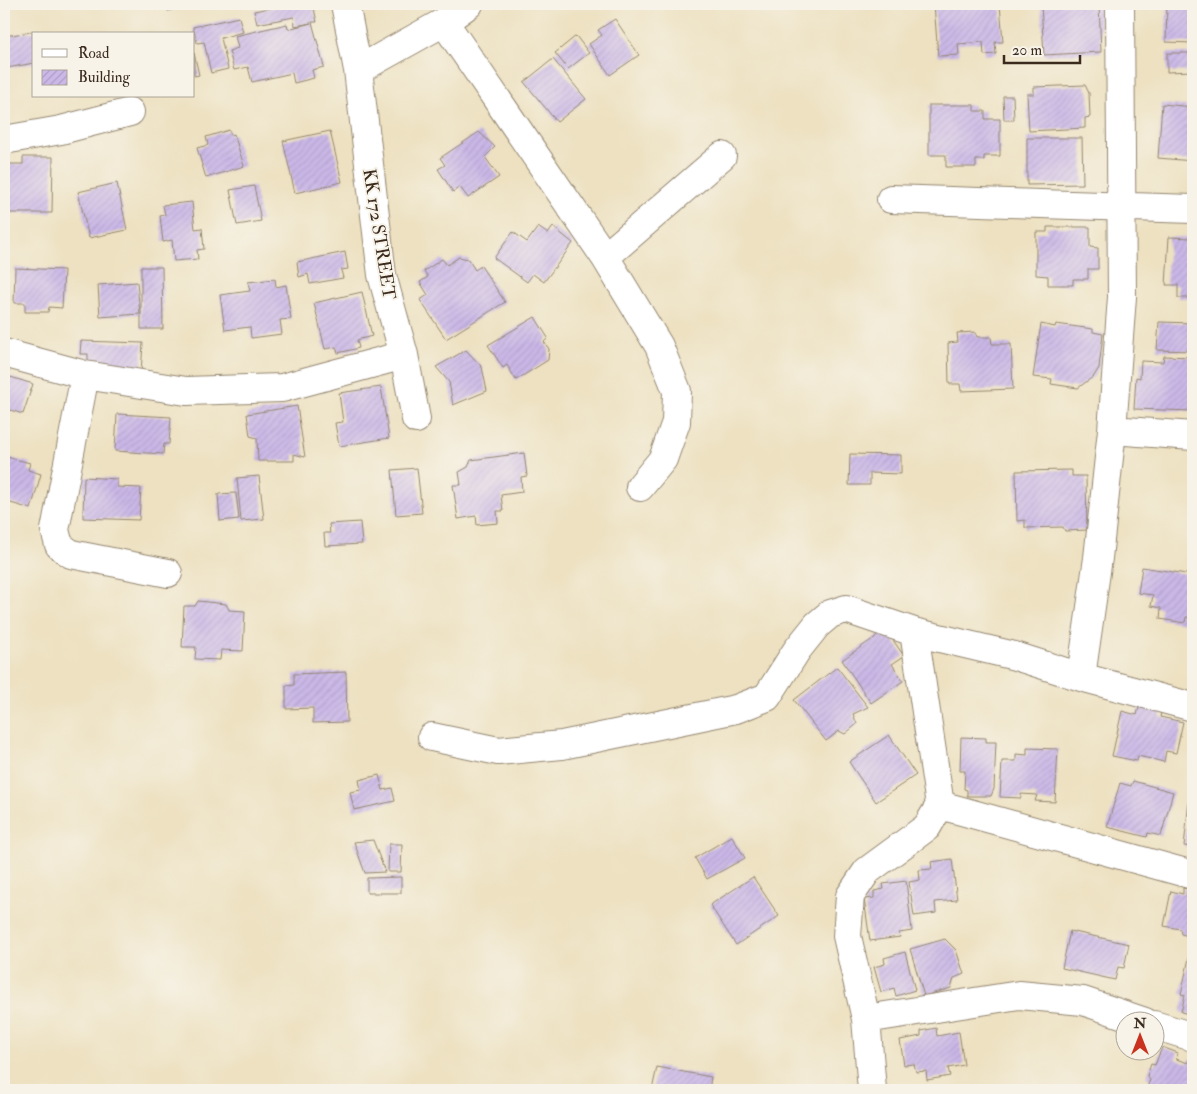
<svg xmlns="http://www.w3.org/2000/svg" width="1197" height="1094" font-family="'IM FELL Double Pica',serif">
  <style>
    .building { fill: url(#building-hatch) }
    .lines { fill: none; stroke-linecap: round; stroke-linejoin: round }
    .minor-casing { stroke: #948670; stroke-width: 30 }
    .minor { stroke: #fff; stroke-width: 28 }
    .labels { text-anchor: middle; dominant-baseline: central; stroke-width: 4; stroke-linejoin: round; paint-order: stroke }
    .street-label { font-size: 18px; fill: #3b2a1e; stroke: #f7f3e8 }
  </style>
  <defs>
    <pattern id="building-hatch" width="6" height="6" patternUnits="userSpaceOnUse" patternTransform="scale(1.25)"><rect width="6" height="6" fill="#cbb8e8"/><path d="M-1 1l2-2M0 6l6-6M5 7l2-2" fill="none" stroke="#af9ec7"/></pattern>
  </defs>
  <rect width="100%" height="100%" fill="#f7f3e8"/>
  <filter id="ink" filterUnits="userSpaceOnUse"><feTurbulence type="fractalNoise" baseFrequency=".02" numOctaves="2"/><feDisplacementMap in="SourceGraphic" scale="10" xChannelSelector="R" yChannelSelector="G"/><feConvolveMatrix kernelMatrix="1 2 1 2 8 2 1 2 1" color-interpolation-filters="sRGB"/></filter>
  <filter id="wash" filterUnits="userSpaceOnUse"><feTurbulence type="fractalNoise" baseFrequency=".0096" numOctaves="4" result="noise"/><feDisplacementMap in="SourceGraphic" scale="20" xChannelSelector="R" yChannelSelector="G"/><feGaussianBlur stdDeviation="1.12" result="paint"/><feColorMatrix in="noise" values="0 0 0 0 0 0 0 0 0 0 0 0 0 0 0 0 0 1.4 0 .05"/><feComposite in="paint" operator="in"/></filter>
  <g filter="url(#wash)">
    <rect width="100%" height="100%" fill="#ede1c1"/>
    <g id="blocks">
      <!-- building -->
      <path class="building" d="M164 4H190L168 11Z
        M290 4H313L317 22H312L324 67 312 70 314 78 294 83 292 73 252 82 248 67 234 70 229 51 238 48 235 36 287 24 288 29 311 23 295 26 294 17 257 24 254 11Z
        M934 4H1000L1003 42H995L996 54 984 55 983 42 958 44 959 55 938 56Z
        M1041 4H1099L1101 52 1044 55Z
        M1167 4H1193V43L1166 42Z
        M239 17 243 32 221 38 228 69 211 73 204 42 197 43 193 27Z
        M615 19 639 55 610 75 589 44 602 35 598 30Z
        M38 31 39 34H34V63L7 68 4 36Z
        M576 36 589 53 568 69 555 53Z
        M194 53 199 75 194 76Z
        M1167 53H1193V71L1167 72Z
        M553 59 586 99 557 122 524 82Z
        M1085 85 1089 93 1090 117 1085 118V128L1029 131 1027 94H1034V87Z
        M1003 96H1013L1014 120H1004Z
        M1162 104 1193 107V161L1158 158Z
        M929 105H974V111H985V119H1000V156H984V160H976V167H946V155H929Z
        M229 130 231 135 234 134 244 166 206 178 197 148 208 145 206 137Z
        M330 131 342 182 295 193 283 141Z
        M479 132 495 147 485 157 499 177 468 198 460 187 453 192 438 169 445 165 440 158Z
        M1027 138H1082L1083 184 1027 185Z
        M23 157H53L52 213H4V164H23Z
        M117 183 127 230 89 238 78 192Z
        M254 186 261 221 237 225 230 190Z
        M192 202 195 229 202 228 204 249 197 250 198 259 174 261 172 240 163 242 160 216 165 215 163 205Z
        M538 227 548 234 553 227 573 243 544 282 533 274 527 282 494 258 513 232 527 242Z
        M1047 227H1090V247L1098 248V269H1088V279H1073V285H1048V276L1036 275V232H1047Z
        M1169 237 1193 238V298H1178V285H1166Z
        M345 252 348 269 341 270 343 278 310 284 308 274 299 277 297 262Z
        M459 257 468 259 475 270 481 266 505 302 446 339 420 300 428 295 420 282 428 277 424 271 442 259 447 265Z
        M141 267H162L163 329H141Z
        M15 268 64 270 62 308 49 307 48 312H25V303H14Z
        M275 279 276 287 286 285 291 319 280 320 282 334 251 338 250 327 225 330 220 295 250 291 248 282Z
        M137 282 140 314 100 317 98 285Z
        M362 292 372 336 357 340 359 348 338 353 336 347 325 349 314 303Z
        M535 317 548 338 544 342 549 349 548 360 516 380 507 365 503 368 488 345Z
        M1159 322 1193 323V351L1157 350Z
        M1041 324 1055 327 1056 324 1093 329V332L1103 334 1099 368 1094 376 1078 388 1051 384 1052 379 1033 377Z
        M975 332 977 337H991L992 344H1011L1013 389 961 391 960 384H949L948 343 958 342 957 333Z
        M81 341 143 343 141 373 88 371V354H80Z
        M466 350 482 367 487 391 453 405 449 382 436 367Z
        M1164 356 1193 357V411L1134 409 1136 377 1140 378 1141 361 1163 362Z
        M4 375 33 384 23 414 4 408Z
        M381 387 389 438 339 446 335 423 343 422 339 393Z
        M297 406 305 457 294 454V461H258L257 438 250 436 247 414Z
        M117 414 171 417 169 444H164L163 454 115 451Z
        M524 453 527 476 521 477 522 492 501 495 503 511H497L498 523 477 525 476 516 458 519 453 485H461L459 472 468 467 471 460Z
        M850 454 901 455V474L870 473V485H849Z
        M7 457 30 463 28 470 41 474 31 509 4 501V463L6 464Z
        M417 468 422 513 396 515 392 470Z
        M1072 470V476H1086L1087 530 1065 531 1063 527 1025 528V520L1017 521 1016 471Z
        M259 476 264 519 241 521 237 478Z
        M84 477 117 479V487L141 488 139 520 83 518Z
        M236 493 239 519 220 521 218 494Z
        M360 522 362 544 325 546 324 533H330L329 524Z
        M1142 567 1193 575V618L1186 617 1185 623 1160 619 1161 608 1151 606 1153 595 1138 593Z
        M198 601 226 604 229 610 245 611 243 651 221 650 220 660 195 659 196 647H182L184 606H195Z
        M886 630 904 656 892 664 903 681 871 703 842 660Z
        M837 667 868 707 853 714 857 724 845 734 839 731 826 741 794 700Z
        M346 672 347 722 313 723V708L286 709V686L294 685V674Z
        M1140 703 1162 708 1160 717 1183 722 1176 753 1166 751 1164 762 1138 756 1137 761 1112 756 1122 711 1137 715Z
        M889 735 916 775 876 802 849 762Z
        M961 737 986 738V742H996L994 789 991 796H967V790L964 789 965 771H960Z
        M1027 748 1058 749 1055 802 1035 801 1037 795 1021 794V798L1000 797 1002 761H1016V754L1027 755Z
        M379 775 383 790 392 788 395 801 354 810 350 792 361 790 359 780Z
        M1133 781 1173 792 1161 836 1148 833 1147 837 1107 827 1120 783 1131 786Z
        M1189 801H1193V847L1184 846Z
        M732 836 745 858 707 879 695 858Z
        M373 840 385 872 365 873 354 842Z
        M389 844H402L401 872H388Z
        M952 859 957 900 935 902 936 913 914 916 909 882 920 880 919 870 932 869 931 862Z
        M401 877V893H367V878Z
        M753 877 779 916 736 945 710 905Z
        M906 881 912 931 899 933 900 937 870 941 864 899 874 898V891L884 889 883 884Z
        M1183 888 1193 890V937L1181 934 1180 929 1164 926 1171 891 1183 894Z
        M1070 931 1129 944 1124 968 1118 967 1115 980 1062 968Z
        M945 939 956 950 964 974 954 978 951 988 924 996 910 949Z
        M905 952 915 990 896 996 894 988 881 992 874 967 885 964 884 958Z
        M1189 958 1193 959V1015L1181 1012 1185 995 1181 994Z
        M936 1028 937 1036 959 1032 964 1065 948 1068 950 1076 927 1080 926 1071 916 1072 914 1064 904 1065 900 1040 921 1036V1031Z
        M1162 1047 1178 1053 1176 1059 1188 1063 1189 1059 1193 1061V1090H1146L1150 1080 1147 1076 1151 1064 1155 1065Z
        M657 1067 711 1077 709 1090H652Z"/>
    </g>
  </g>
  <g filter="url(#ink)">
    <use href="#blocks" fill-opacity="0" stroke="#948670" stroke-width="1"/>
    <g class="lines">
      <defs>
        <path id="minor" d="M444 22 605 257 659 346 677 391 676 422 663 459 640 487
          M358 70 444 22 469 4
          M4 140 61 130 130 112
          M891 199 1193 209
          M605 257 722 156
          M4 353 85 375 186 391 282 388 404 355 382 275 358 70 345 4
          M404 355 416 419
          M85 375 55 530 59 545 71 554 168 573
          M1112 430 1193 436
          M1081 677 1098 558 1112 430 1122 297 1120 4
          M432 737 498 751 562 745 736 709 767 697 797 650 817 625 830 614 846 609 914 632 1015 656 1081 677 1193 707
          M940 805 1193 875
          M866 1019 1019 995 1083 1001 1145 1022
          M1154 1025 1193 1037
          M872 1090 866 1019 847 936 850 896 867 871 927 827 940 805 914 632"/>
      </defs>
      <!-- minor casing -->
      <use href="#minor" class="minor-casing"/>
      <!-- minor -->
      <use href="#minor" class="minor"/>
    </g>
  </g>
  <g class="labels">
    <!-- street labels -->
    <g class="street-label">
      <text transform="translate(379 234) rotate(81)">KK 172 STREET</text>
    </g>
  </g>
  <!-- margin -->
  <rect width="1197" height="1094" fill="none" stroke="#f7f3e8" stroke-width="20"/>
  <!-- legend -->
  <rect x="32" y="32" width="162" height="65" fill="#f7f3e8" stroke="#aca397"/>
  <rect x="42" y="49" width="25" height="8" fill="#ffffff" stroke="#aca397"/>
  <text x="78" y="58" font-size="15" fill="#3b2a1e">Road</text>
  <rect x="42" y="70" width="25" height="15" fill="url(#building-hatch)" stroke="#aca397"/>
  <text x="78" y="82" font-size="15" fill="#3b2a1e">Building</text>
  <!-- north arrow -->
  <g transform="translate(1140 1036)"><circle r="24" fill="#f7f3e8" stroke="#aca397"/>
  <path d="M0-4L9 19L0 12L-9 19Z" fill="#c8321e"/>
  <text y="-8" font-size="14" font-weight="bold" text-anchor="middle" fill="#3b2a1e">N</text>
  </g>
  <!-- scale -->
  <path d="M1004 55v8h76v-8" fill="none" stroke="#3b2a1e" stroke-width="2.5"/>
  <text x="1012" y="55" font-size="15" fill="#3b2a1e" stroke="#f7f3e8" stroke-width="4" paint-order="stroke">20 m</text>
</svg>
